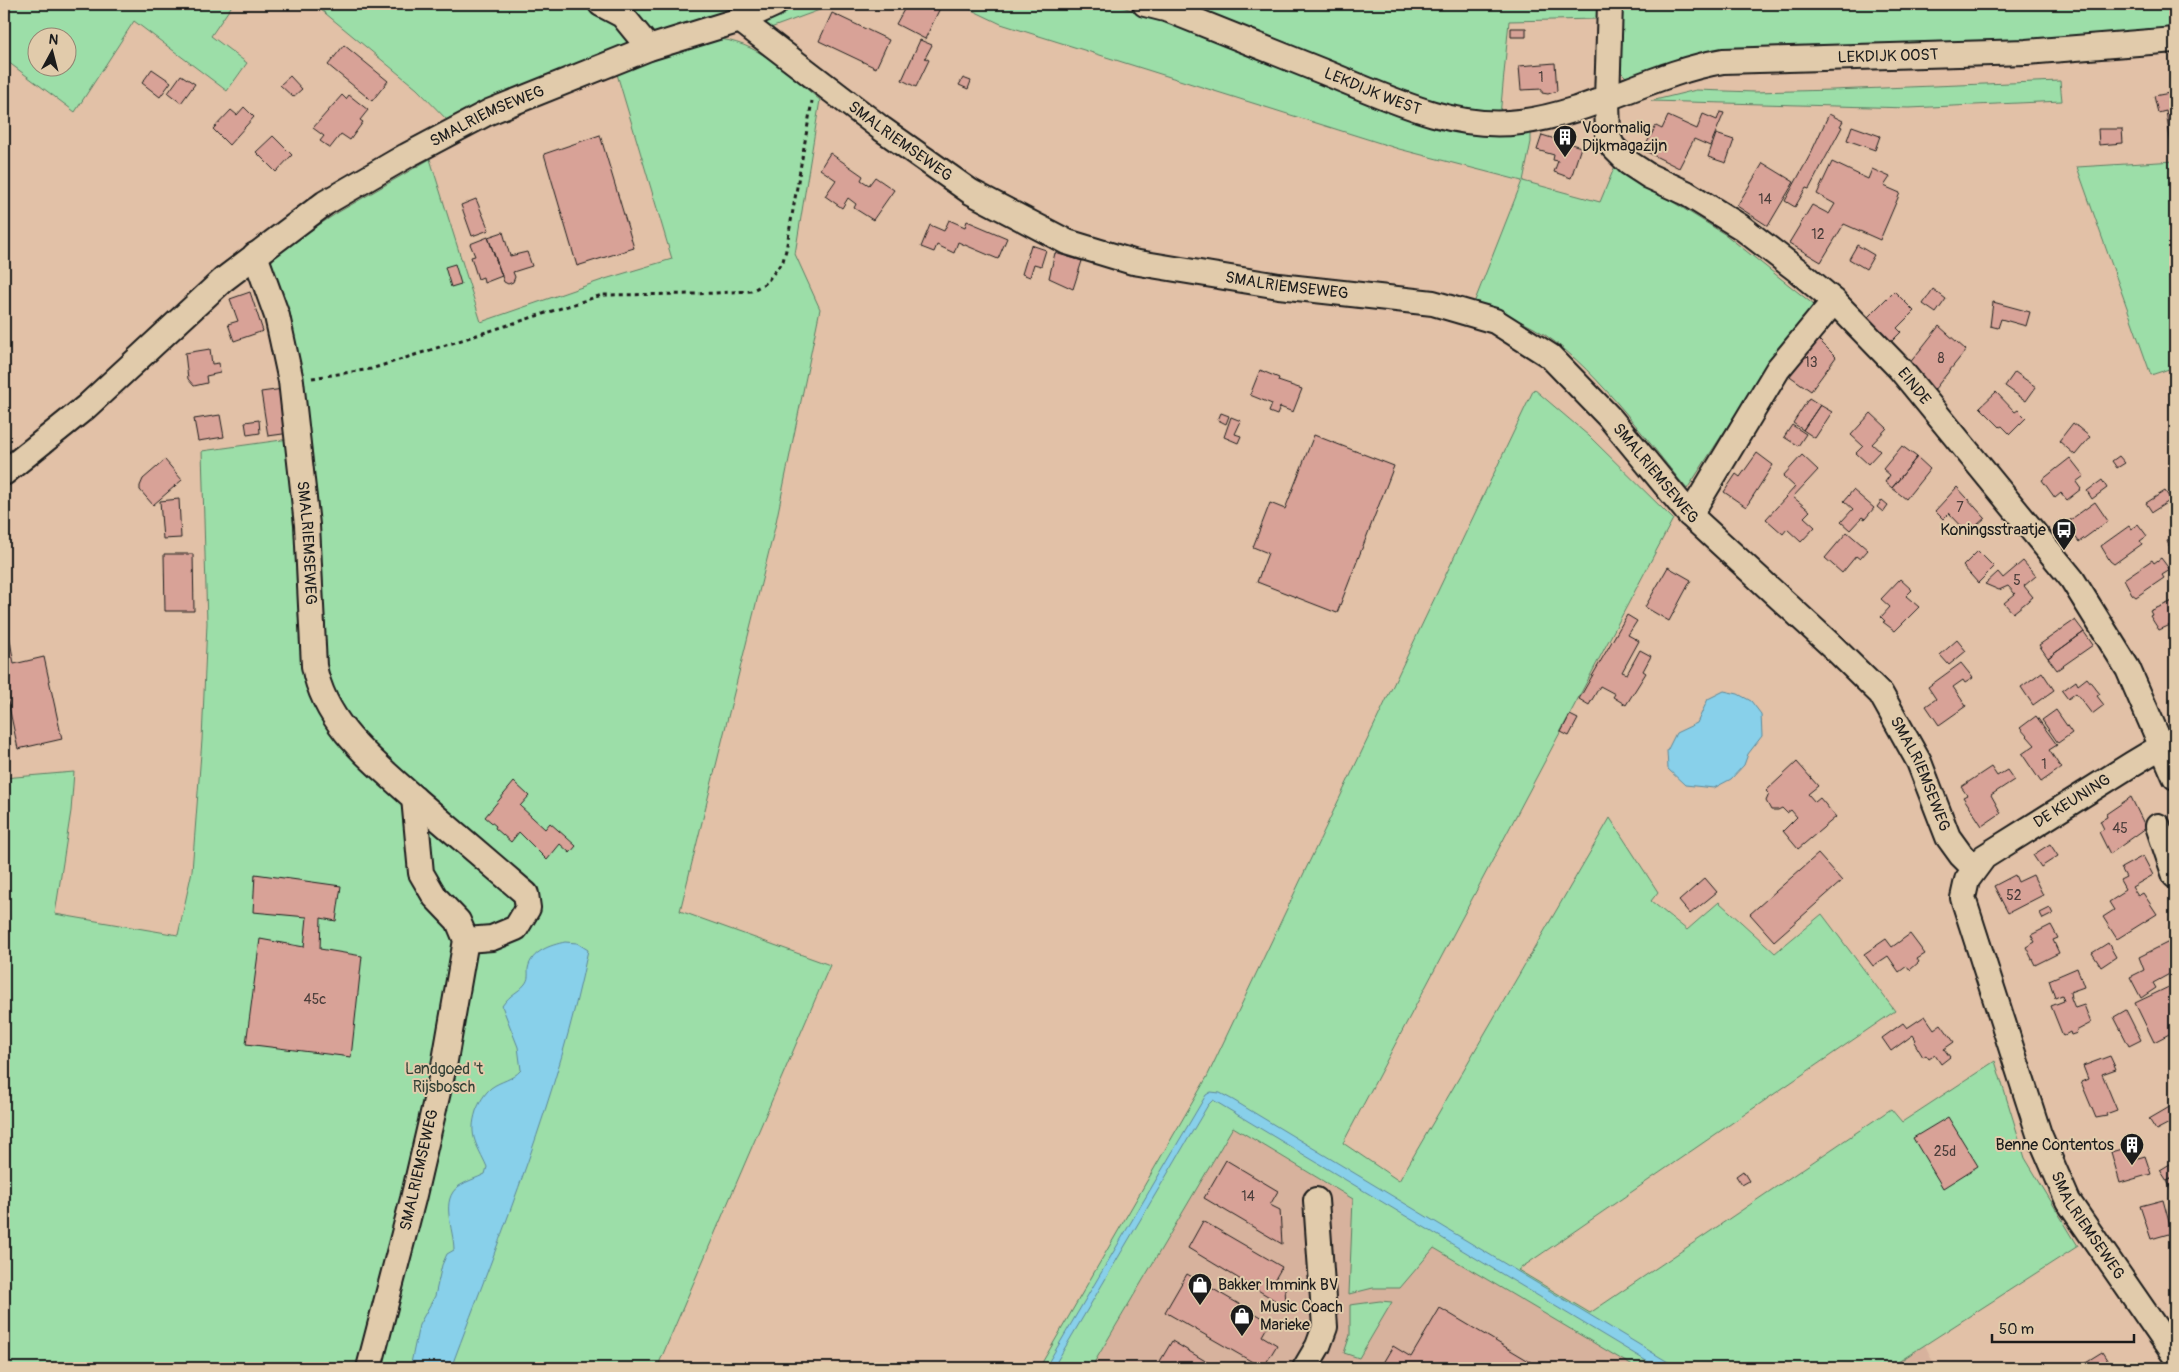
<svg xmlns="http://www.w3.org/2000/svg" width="2179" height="1372" font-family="Pangolin,sans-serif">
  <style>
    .built { fill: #d7b29d }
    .green { fill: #9cdea8; stroke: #5c7d62; fill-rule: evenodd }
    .water { fill: #88d0ea; stroke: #5d8898 }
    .building { fill: #d8a297; stroke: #1c1c1c }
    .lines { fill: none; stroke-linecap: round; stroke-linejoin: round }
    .minor-casing { stroke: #1c1c1c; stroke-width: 28 }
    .path { stroke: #1c1c1c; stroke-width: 3; stroke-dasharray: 4 4; stroke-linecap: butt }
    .minor { stroke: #e1cbab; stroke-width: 24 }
    .labels { text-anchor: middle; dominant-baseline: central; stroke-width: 4; stroke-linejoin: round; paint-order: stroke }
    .number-label { font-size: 14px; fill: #4b3e3b }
    .street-label { font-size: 16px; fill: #1c1c1c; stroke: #e1cbab }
    .poi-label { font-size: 16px; fill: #1c1c1c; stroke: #e1cbab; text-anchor: start }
    .park-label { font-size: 16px; fill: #364338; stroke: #e1cbab }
  </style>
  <rect width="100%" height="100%" fill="#e2c1a7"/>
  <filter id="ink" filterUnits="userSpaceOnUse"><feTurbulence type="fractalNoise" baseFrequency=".02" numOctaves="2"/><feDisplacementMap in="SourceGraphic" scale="10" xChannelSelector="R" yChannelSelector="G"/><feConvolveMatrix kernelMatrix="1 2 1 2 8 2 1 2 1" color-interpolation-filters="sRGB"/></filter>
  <g filter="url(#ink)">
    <!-- built -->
    <path class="built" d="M1233 1127 1637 1368H1091Z
      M1924 1343 1936 1368H1886Z"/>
    <!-- green -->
    <path class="green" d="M4 4H233L211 36 247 63 227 91 134 21 75 112 4 59ZM38 38H68V68H38Z
      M314 4H585L617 22 635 47 453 126 417 89Z
      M619 4H755L653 41Z
      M790 4H836L765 30 762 22 764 17Z
      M959 4H1113L1160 19 1332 81 1531 126V142L1523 181 1600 202 1615 166 1726 235 1814 305 1770 361 1687 489C1644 438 1592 361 1534 328 1516 318 1494 312 1474 303L1522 181 1399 149 1001 24Z
      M1173 4H1598L1597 19 1509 21 1500 116 1423 100Z
      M1620 4H2175V34L1709 52 1671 62 1627 78 1617 68Z
      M712 38C760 42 784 71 820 100L795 254 820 309 775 527 680 911 830 965 657 1368H4V778L74 772 71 811 55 914 178 935 192 871 202 740 207 623 202 451 289 439 271 262 281 250 337 213 430 159 481 322 605 279 672 259 617 74Z
      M2060 81 2062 101 1909 108 1651 101 1696 90 1755 92 1833 90Z
      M2175 161V367L2151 375 2077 167Z
      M1534 389 1589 436 1673 519 1343 1143 1399 1181 1610 818 1658 892 1651 901 1687 930 1719 902 1775 953 1822 914 1895 1011 1518 1270 1590 1313 1891 1109 1902 1122 1995 1061 2025 1158 2078 1246 1889 1368H1636L1434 1248 1400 1288H1373L1349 1294 1353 1199 1233 1127 1091 1368H1039L1207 1077Z
      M1380 1301 1392 1302 1359 1358 1344 1353 1350 1335V1305Z"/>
    <!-- water -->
    <path class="water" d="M1724 691 1738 694 1751 701 1761 714 1762 736 1748 754 1744 765 1731 779 1714 788 1685 785 1668 769 1667 751 1676 733 1697 723 1708 699Z
      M565 942 577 943 588 950C559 1094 502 1231 451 1368H410L419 1325 435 1296 442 1265 447 1254 454 1250C454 1229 439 1200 459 1186 467 1181 477 1178 485 1174L487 1167C477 1144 468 1137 476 1111 479 1103 484 1094 491 1088 502 1080 511 1081 521 1070L518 1047 502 1006C511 993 518 993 525 984 529 979 528 975 528 969 531 951 551 945 565 942Z
      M1211 1092 1220 1093 1233 1100 1678 1368H1658L1213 1100 1208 1105 1053 1368H1045L1206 1095Z"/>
    <!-- building -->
    <path class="building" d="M903 4H942L925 39 896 24 906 6Z
      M832 13 889 40 876 68 819 41Z
      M1511 28H1526V37H1511Z
      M920 40 932 45 925 58 929 60 916 87 902 80Z
      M344 45 388 81 372 101 328 65Z
      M1555 63 1557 91 1548 94 1542 93V89L1521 90 1519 66Z
      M152 69 171 82 160 97 142 83Z
      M181 75 195 84 181 103 168 93Z
      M290 76 302 89 293 97 280 85Z
      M963 78 971 81 968 89 959 85Z
      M2175 92V152H2172L2166 111 2158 113 2154 96Z
      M342 95 346 99 349 95 368 110 360 120 363 122 350 140 341 134 330 148 320 141 324 136 313 128Z
      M244 107 254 117 229 145 213 129 231 110 237 115Z
      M1720 112 1724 113 1710 146 1694 139 1679 168 1643 150 1656 126 1662 129 1668 116 1697 129 1703 114 1717 120Z
      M1829 114 1843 121 1840 126 1842 127 1809 189 1806 188 1795 207 1785 201 1810 155Z
      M1852 126 1880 136 1875 150 1847 140Z
      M2098 129H2122L2123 143 2099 145Z
      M1716 134 1734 140 1726 163 1708 157Z
      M600 135 634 248 577 266 544 154Z
      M1542 135 1581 147 1571 178 1554 172 1558 161 1553 160 1554 155 1537 150Z
      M273 136 292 155 276 172 256 152Z
      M830 153 863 176 861 180 869 185 875 177 894 190 873 220 854 208 856 204 848 198 842 208 825 196 836 180 820 169Z
      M1832 162 1868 179 1872 169 1890 177 1884 186 1900 193 1880 240 1844 224 1821 262 1789 243 1812 205 1829 214 1835 204 1817 194Z
      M1763 163 1794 182 1768 226 1737 206Z
      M476 199 489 230 472 236 461 205Z
      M949 220 965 227 967 221 1007 238 998 259 958 242 954 253 937 245 934 252 921 247 930 225 944 231Z
      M503 232 510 256 527 252 532 266 513 272 515 277 513 282 508 284 504 282 488 237Z
      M488 237 502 276 484 283 483 277 478 279 471 257 475 256 470 244Z
      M1031 245 1046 250 1041 266 1034 264 1030 277 1022 274Z
      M1857 245 1874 255 1866 269 1849 259Z
      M1055 253 1082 261 1073 289 1049 278Z
      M455 264 461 284 451 287 445 267Z
      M1933 289 1946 299 1936 313 1923 304Z
      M1894 291 1914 311 1897 328 1901 332 1891 342 1867 318Z
      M250 292 263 331 234 341 228 324 238 321 230 299Z
      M1993 302 2030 312 2026 326 2001 319 1998 328 1990 326Z
      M1939 326 1966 350 1934 390 1909 364Z
      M1816 337 1836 357 1811 391 1784 372Z
      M210 349 212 364 219 363 220 373 206 376 207 383 194 386 188 379 185 353Z
      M1260 370 1279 378 1278 381 1302 389 1293 412 1280 407 1277 415 1269 412 1272 404 1250 395Z
      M2015 372 2036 387 2026 401 2005 386Z
      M283 389 290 433 268 436 261 392Z
      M1996 392 2015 412 2018 410 2026 418 2010 434 2002 426 2000 427 1980 407Z
      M1809 398 1820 405 1803 430 1793 423Z
      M1820 405 1832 412 1815 438 1803 430Z
      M1221 413 1229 416 1226 424 1218 420Z
      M1871 413 1887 428 1872 444 1880 451 1868 464 1856 453 1863 446 1851 435Z
      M220 415 224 437 198 441 194 419Z
      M1231 417 1241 421 1235 434 1241 436 1238 443 1224 437Z
      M259 420 260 433 247 435 245 422Z
      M2073 423 2090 437 2075 455 2059 441Z
      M1792 425 1806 434 1798 446 1784 437Z
      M1314 435 1394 466 1337 613 1257 582 1268 553 1253 547 1270 503 1285 509Z
      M1902 446 1917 457 1892 488 1885 482 1890 475 1883 469Z
      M1757 453 1773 465 1746 507 1724 492 1736 474 1740 477Z
      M1802 455 1818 470 1793 497 1810 511 1804 517 1815 527 1801 542 1787 529 1783 534 1766 519 1795 487 1783 476Z
      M2119 456 2125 463 2117 468 2112 461Z
      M1917 457 1930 469 1906 499 1892 488Z
      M2070 458 2084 476 2076 482 2081 489 2067 500 2061 493 2055 498 2042 480Z
      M165 460 182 480 153 505 140 490V486L143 479Z
      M2102 480 2107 488 2092 499 2087 491Z
      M1957 487 1985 518 1968 533 1949 513 1943 519 1935 511Z
      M1853 490 1874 508 1865 519 1862 517 1850 530 1841 522 1853 509 1844 501Z
      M2165 491 2171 500 2152 512 2146 503Z
      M179 499 181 538 163 539 160 501Z
      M1882 500 1888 505 1883 512 1877 507Z
      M2095 502 2108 521 2079 542 2066 523Z
      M2138 524 2147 536 2140 541 2142 544 2114 564 2110 561 2101 546 2129 526 2131 529Z
      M1847 532 1868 550 1860 559 1856 556 1842 573 1825 558Z
      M2175 537V549L2171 551 2167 541Z
      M1978 551 1994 567 1978 583 1963 566Z
      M164 554H193L194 611H165Z
      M2161 558 2170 570 2162 575 2164 578 2136 597 2132 594 2124 579 2152 560 2154 563Z
      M2023 561 2036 576 2024 586 2033 597 2013 613 2004 603 2015 594 2008 586 1999 590 1985 584 1998 572 2003 578Z
      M1668 567 1691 580 1669 621 1645 607Z
      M1900 579 1912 590 1906 596 1919 607 1895 631 1883 622 1885 621 1881 617 1890 607 1881 599Z
      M2175 600V623L2159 630 2150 616 2152 615 2150 611Z
      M1627 615 1637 621 1628 635 1639 641 1622 672 1627 674 1640 650 1651 656 1643 671 1646 673 1626 705 1613 697 1615 694 1600 686 1589 705 1579 699Z
      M2075 620 2084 632 2048 658 2039 645Z
      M4 623H7L14 664 44 657 62 739 18 749 4 683Z
      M2084 632 2093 645 2057 670 2048 658Z
      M1957 640 1966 651 1949 665 1940 655Z
      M1961 663 1973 678 1965 683 1963 680 1953 687 1966 706 1939 725 1926 706 1936 699 1928 687Z
      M2042 672 2054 690 2033 705 2021 687Z
      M2087 678 2100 694 2097 696 2104 705 2092 714 2076 693 2068 699 2062 691 2076 681 2078 685Z
      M2056 710 2072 733 2058 743 2042 720Z
      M1570 715 1578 719 1569 736 1561 732Z
      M2036 716 2057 745 2049 750 2061 768 2041 782 2022 754 2035 745 2020 728Z
      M1797 762 1818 786 1808 794 1815 802 1820 798 1836 817 1798 849 1783 831 1797 817 1791 810 1787 813 1782 808 1778 810H1771L1766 801 1769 794 1766 791Z
      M1991 767 1997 776 2007 770 2014 780 1991 795 2001 813 1982 826 1963 797 1967 795 1961 787Z
      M514 782 529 796 520 806 545 829 550 823 566 837 576 846 570 853 560 844 547 860 519 832 511 842 495 828 496 826 485 817Z
      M2131 797 2146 828 2110 854 2099 832 2104 829 2100 821 2107 817 2106 814Z
      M2050 844 2058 856 2041 867 2033 855Z
      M1818 854 1842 881 1774 941 1750 914Z
      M2143 856 2153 875 2132 887 2138 896 2143 893 2157 914 2117 939 2103 917 2114 910 2109 902 2123 893 2122 891 2125 889 2120 880 2126 877 2121 868Z
      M255 874 341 886 336 921 321 918 320 949 362 956 351 1057 246 1044 260 939 304 947 307 917 253 912Z
      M2015 875 2018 882 2033 875 2043 895 2008 913 1994 886Z
      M1705 878 1717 892 1690 914 1679 901Z
      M2050 908 2053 914 2043 919 2040 913Z
      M2051 925 2058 938 2053 940 2059 953 2035 965 2026 947 2035 942 2031 935Z
      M1910 934 1925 954 1917 959 1919 962 1910 970 1907 966 1899 972 1888 956 1873 966 1864 954 1886 939 1892 947Z
      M2175 939V971L2153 983 2156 988 2141 998 2130 977 2144 970 2139 957Z
      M2108 943 2116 957 2101 967 2092 953Z
      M2077 968 2084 987 2070 992 2071 998 2075 1008 2084 1005 2091 1023 2076 1031 2077 1033 2071 1035 2070 1032 2063 1036 2051 1006 2064 1001 2062 995 2055 998 2049 980Z
      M2175 984V1025L2173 1026 2175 1031 2154 1042 2135 1003Z
      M2126 1010 2141 1040 2129 1046 2114 1017Z
      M1925 1016 1934 1029 1941 1024 1954 1042 1944 1049 1950 1057 1941 1064 1935 1055 1929 1059 1926 1055 1923 1057 1914 1042 1916 1040 1913 1035 1891 1051 1882 1038 1903 1023 1907 1028Z
      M2110 1056 2116 1069 2102 1074 2117 1110 2106 1114 2107 1116 2096 1118 2081 1082 2088 1079 2083 1066Z
      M2173 1105 2175 1120 2156 1130 2149 1119Z
      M1948 1117 1978 1166 1943 1188 1913 1138Z
      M2132 1146 2135 1159 2145 1156 2151 1174 2120 1183 2111 1152Z
      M1226 1160 1278 1191 1270 1205 1280 1210 1282 1244 1204 1198Z
      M2175 1161V1177L2167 1181 2160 1170Z
      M1743 1171 1749 1181 1742 1185 1736 1176Z
      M2175 1177V1189L2172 1191 2167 1181Z
      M2163 1200 2172 1233 2151 1239 2140 1206Z
      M1203 1221 1282 1267 1274 1281 1285 1287 1286 1307 1188 1248Z
      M1187 1274 1270 1322 1262 1336 1277 1345 1263 1368 1165 1312Z
      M1440 1308 1539 1367 1538 1368H1380L1393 1346 1411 1357Z
      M1172 1341 1217 1368H1156Z
      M2102 1352 2111 1366 2108 1368H2076Z"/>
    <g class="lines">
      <defs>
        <g id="minor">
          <path d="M601 4 622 15 649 48"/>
          <path id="s1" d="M1145 4 1169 10C1221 31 1273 52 1324 72 1386 97 1452 131 1520 122 1591 113 1653 73 1723 61L2026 52 2175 40"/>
          <path id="s2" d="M1610 4 1607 99 1608 137 1613 147 1629 163 1649 176 1686 193 1741 227 1797 270 1834 301 1900 369 2072 579 2128 669 2175 777"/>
          <path id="s3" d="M740 20 882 129 971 192 1067 242 1133 262 1279 286 1433 303 1495 321 1550 356 1610 418 1690 515 1833 647 1881 694 1919 762 1948 837 1961 855 1974 868"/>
          <path id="s4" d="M255 255 277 316 291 381 307 525 314 666C325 725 372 760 414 798L421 873 435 897 458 921 466 940 444 1066 413 1199 369 1368"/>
          <path id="s5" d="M4 473 86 407 223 280 325 203 406 156 489 112 649 48 740 20 775 4"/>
          <path d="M1690 515 1778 369 1834 301"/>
          <path id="s6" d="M2175 743 2162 746 2132 764 1984 857 1967 880 1963 898 2039 1134 2068 1201 2175 1356"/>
          <path d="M414 798 526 894 528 908 516 928 492 938 466 940"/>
          <path d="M2158 826 2175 876"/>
          <path d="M1305 1368 1318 1346 1325 1327 1316 1200"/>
        </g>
      </defs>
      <!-- minor casing -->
      <use href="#minor" class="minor-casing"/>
      <!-- path -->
      <path class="path" d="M312 378 371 369 602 295 696 294 751 291 766 283 783 261 786 250 812 101"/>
      <!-- minor -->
      <use href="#minor" class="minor"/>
    </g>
  </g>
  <!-- icons -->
  <defs>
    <symbol id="building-pin" viewBox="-11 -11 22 30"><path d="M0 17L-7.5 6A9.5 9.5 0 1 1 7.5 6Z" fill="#1c1c1c" stroke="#e1cbab"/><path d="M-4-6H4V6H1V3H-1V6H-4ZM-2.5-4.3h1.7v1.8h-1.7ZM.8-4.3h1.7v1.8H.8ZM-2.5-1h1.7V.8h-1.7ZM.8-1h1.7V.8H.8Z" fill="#fff"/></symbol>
    <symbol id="bus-pin" viewBox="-11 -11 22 30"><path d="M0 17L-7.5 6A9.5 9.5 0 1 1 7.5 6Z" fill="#1c1c1c" stroke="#e1cbab"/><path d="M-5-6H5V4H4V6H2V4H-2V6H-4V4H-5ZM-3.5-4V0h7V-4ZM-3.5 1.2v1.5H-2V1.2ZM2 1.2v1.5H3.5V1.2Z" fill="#fff"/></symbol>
    <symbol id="shop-pin" viewBox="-11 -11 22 30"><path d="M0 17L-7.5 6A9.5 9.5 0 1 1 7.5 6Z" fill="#1c1c1c" stroke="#e1cbab"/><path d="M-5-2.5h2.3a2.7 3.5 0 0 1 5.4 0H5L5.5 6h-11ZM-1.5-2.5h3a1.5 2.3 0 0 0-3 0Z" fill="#fff"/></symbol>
  </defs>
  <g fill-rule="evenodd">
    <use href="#building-pin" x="1551" y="123" width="28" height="38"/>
    <use href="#bus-pin" x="2050" y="516" width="28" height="38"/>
    <use href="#building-pin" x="2118" y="1131" width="28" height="38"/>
    <use href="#shop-pin" x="1186" y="1271" width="28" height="38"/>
    <use href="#shop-pin" x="1228" y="1302" width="28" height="38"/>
  </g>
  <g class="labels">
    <!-- number labels -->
    <g class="number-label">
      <text x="1541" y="77">1</text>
      <text x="1765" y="199">14</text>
      <text x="1818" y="234">12</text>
      <text x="1941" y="358">8</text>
      <text x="1811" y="362">13</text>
      <text x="1960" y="507">7</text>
      <text x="2017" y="580">5</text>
      <text x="2044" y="764">1</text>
      <text x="2120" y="828">45</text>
      <text x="2014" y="895">52</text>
      <text x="315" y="999">45c</text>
      <text x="1945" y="1151">25d</text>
      <text x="1248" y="1196">14</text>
    </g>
    <!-- street labels -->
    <g class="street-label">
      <text stroke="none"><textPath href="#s1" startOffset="774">LEKDIJK OOST</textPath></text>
      <text stroke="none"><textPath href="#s1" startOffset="244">LEKDIJK WEST</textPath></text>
      <text stroke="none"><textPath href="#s5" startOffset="604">SMALRIEMSEWEG</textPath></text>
      <text stroke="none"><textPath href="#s3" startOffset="201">SMALRIEMSEWEG</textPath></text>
      <text stroke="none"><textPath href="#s3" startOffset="621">SMALRIEMSEWEG</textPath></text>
      <text stroke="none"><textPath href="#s2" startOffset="532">EINDE</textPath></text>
      <text stroke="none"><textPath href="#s3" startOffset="1056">SMALRIEMSEWEG</textPath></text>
      <text stroke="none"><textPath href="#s4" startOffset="294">SMALRIEMSEWEG</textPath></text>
      <text stroke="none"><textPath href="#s3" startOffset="1461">SMALRIEMSEWEG</textPath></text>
      <text transform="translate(2072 801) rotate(-32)">DE KEUNING</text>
      <text transform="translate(419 1170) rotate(-77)">SMALRIEMSEWEG</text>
      <text stroke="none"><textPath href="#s6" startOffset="622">SMALRIEMSEWEG</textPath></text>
    </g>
    <!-- poi labels -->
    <g class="poi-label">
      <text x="1582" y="128">Voormalig<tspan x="1582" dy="18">Dijkmagazijn</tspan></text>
      <text x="2046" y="530" text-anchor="end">Koningsstraatje</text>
      <text x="2114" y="1145" text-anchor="end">Benne Contentos</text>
      <text x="1218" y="1285">Bakker Immink BV</text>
      <text x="1260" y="1307">Music Coach<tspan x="1260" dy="18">Marieke</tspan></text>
    </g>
    <!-- park labels -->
    <g class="park-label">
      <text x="444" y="1069">Landgoed 't<tspan x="444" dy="18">Rijsbosch</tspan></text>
    </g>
  </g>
  <!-- margin -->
  <rect width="2179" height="1372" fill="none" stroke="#e1cbab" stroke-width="20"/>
  <rect x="10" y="10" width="2159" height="1352" fill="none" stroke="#1c1c1c" stroke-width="2" filter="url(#ink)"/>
  <!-- north arrow -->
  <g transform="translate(52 52) rotate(7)"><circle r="24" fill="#e1cbab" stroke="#928572"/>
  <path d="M0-4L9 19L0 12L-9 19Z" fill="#1c1c1c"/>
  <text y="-8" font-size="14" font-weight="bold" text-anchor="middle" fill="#1c1c1c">N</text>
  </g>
  <!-- scale -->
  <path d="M1992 1334v8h142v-8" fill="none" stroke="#1c1c1c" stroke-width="2.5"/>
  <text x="1999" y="1334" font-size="15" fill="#1c1c1c" stroke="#e1cbab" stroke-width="4" paint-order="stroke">50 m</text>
</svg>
